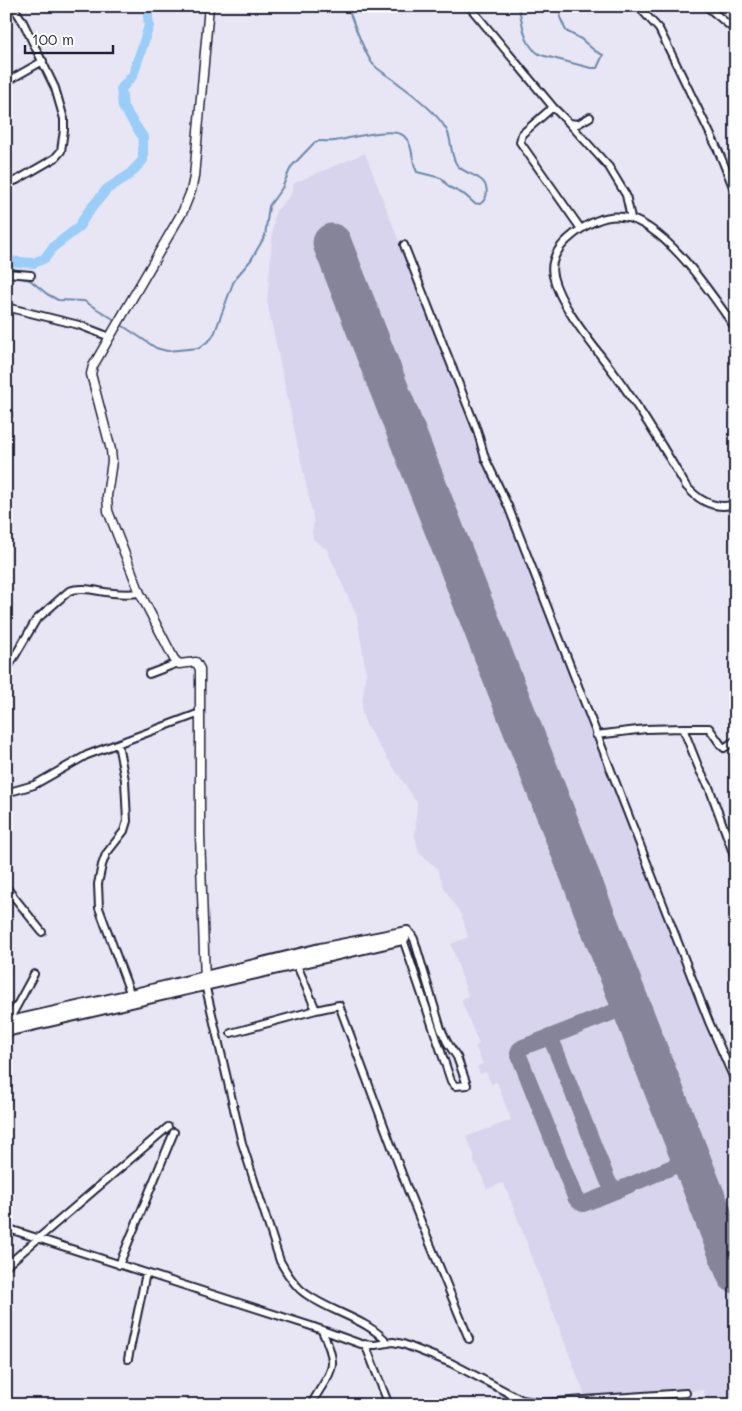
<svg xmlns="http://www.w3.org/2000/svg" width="742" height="1411" font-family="Mali,sans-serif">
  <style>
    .built { fill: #d8d4ed }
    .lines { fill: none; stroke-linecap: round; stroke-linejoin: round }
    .stream { stroke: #6a89ac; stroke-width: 2 }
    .river { stroke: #9acdf7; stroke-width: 10 }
    .taxiway { stroke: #858498; stroke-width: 16 }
    .runway { stroke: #858498; stroke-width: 39 }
    .minor-casing { stroke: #22223b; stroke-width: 10 }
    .tertiary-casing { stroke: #22223b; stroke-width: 11 }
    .trunk-casing { stroke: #22223b; stroke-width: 14 }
    .minor { stroke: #fff; stroke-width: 6 }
    .tertiary { stroke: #fff; stroke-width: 8 }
    .trunk { stroke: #fff; stroke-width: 10 }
  </style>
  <rect width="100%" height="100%" fill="#e8e6f4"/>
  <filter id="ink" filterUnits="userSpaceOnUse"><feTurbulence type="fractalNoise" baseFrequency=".02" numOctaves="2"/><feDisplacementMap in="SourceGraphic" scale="10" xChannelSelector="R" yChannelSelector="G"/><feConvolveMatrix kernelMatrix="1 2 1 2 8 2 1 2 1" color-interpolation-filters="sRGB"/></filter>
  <g filter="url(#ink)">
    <!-- built -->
    <path class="built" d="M365 153 445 361 736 1095V1405H708L703 1390 586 1399 507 1191 503 1183 487 1189 478 1167 474 1163V1155L466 1137 511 1120 497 1082 491 1084 486 1072 480 1074 477 1066 483 1064 475 1046 479 1044 461 1000 468 996 451 944 468 937 462 916 445 890 437 868 419 853 415 836 417 803 367 727 362 713V702L366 673 357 617 327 550 313 539 312 532 314 522 267 302 274 217 276 211 291 195 294 183Z"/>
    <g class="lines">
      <!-- stream -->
      <path class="stream" d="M518 6C524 24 522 45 541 55L591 68H597L603 55 595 51 581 39 566 31 560 17 562 6
        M17 277 30 280 47 294 58 300 84 301 115 320
        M123 326 156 348 167 351 199 348 211 339 215 332 233 283 239 274 251 260 265 236 269 206 282 188 291 167 315 142C321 140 327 142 334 141 348 139 393 126 404 136 414 145 411 161 417 172L441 178 449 187 465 195 474 203 480 204C489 198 489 185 480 179 472 173 464 173 457 165 449 154 453 140 446 129 438 114 413 94 399 84 391 77 378 71 372 63 362 48 354 23 347 6"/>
      <!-- river -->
      <path class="river" d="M6 261 34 263 45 258 53 247 78 228 88 212 107 189 129 175 143 160V137L123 107 121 89 133 75 149 26 147 6"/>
      <!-- taxiway -->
      <path class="taxiway" d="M616 1011 624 1001V988
        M555 1035 552 1041 608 1181 612 1188 618 1190 583 1204 577 1200 575 1197 518 1053 519 1050 523 1047Z
        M555 1035 616 1011 627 1013 637 1021
        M677 1165 683 1158 685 1145
        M618 1190 677 1165 688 1166 697 1175"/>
      <!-- runway -->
      <path class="runway" d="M332 243 736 1274"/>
      <defs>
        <path id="minor" d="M469 6 553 107 522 134 520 142 581 229
          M638 6 659 29 666 43 718 150 736 194
          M706 6 736 31
          M6 82 43 61
          M553 107 569 123 578 124 590 117
          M569 123 609 167 626 195 631 218
          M6 184 17 180 55 158 61 151 64 130V119L55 88 23 22 13 6
          M404 245 477 430 485 458 508 506 709 1022 736 1083
          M6 273 31 275
          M6 307 79 325 110 337
          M736 329C712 295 666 223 623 217 605 214 587 224 574 234 561 244 549 258 553 276 562 313 605 358 626 390 648 421 667 454 686 486 699 501 716 510 736 504
          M6 418 8 415
          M6 671 36 620 69 591C83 586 99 592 113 593 122 594 131 594 140 593
          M149 674 178 663
          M596 735 646 729 683 728
          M736 740 724 748 721 745 709 728H683L700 771 709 787 736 861
          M118 744 125 780 127 821 124 831 106 854 102 865 98 884 99 908 132 998
          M6 793 34 785 87 755 200 713
          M6 887 42 932
          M403 939 451 1081 455 1086 467 1085 457 1057 447 1042 441 1029 414 939 411 934 407 932
          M296 963 316 1010
          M205 984 242 1143 280 1261C286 1272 295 1287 306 1294 332 1313 366 1318 388 1343
          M8 1022 34 974
          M231 1033 316 1010 339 1005 408 1190 469 1339
          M6 1228 311 1326 361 1344 375 1345 393 1342 403 1344 451 1363 522 1400 542 1403 686 1393
          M119 1265 174 1132
          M6 1266 168 1127
          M365 1344 389 1405
          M128 1359 146 1273
          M311 1405C329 1370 342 1372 322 1331"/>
        <path id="tertiary" d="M205 982 200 834V669L196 662 179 664 174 659 140 593 108 511 107 496 112 461 111 450 91 374 93 366 183 211 191 191 194 177 209 6"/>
        <path id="trunk" d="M6 1023 131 995 320 949 407 932
          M6 1031 403 939 407 932"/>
      </defs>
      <!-- minor casing -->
      <use href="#minor" class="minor-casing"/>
      <!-- tertiary casing -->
      <use href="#tertiary" class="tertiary-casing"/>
      <!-- trunk casing -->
      <use href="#trunk" class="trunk-casing"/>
      <!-- minor -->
      <use href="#minor" class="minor"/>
      <!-- tertiary -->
      <use href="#tertiary" class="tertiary"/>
      <!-- trunk -->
      <use href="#trunk" class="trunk"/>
    </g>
  </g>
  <!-- margin -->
  <rect width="742" height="1411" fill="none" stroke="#fff" stroke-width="25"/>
  <rect x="12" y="12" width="717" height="1386" fill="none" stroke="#22223b" stroke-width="2" filter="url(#ink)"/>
  <!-- scale -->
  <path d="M25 45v8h88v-8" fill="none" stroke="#22223b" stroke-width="2.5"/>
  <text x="32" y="45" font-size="15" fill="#22223b" stroke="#ffffff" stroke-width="4" paint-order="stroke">100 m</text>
</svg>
